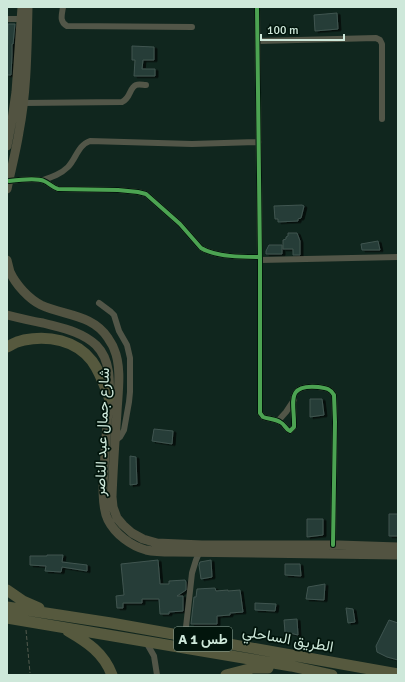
<svg xmlns="http://www.w3.org/2000/svg" width="405" height="682" font-family="Signika,Vazirmatn,sans-serif">
  <style>
    .building { fill: #263d37; stroke: #405550; filter: url(#shadow) }
    .lines { fill: none; stroke-linecap: round; stroke-linejoin: round }
    .path { stroke: #535a4e; stroke-width: 1; stroke-dasharray: 4 2; stroke-linecap: butt }
    .street { stroke: #525648; stroke-width: 6 }
    .secondary { stroke: #525341; stroke-width: 9 }
    .highway { stroke: #56593e; stroke-width: 11 }
    .cycleway-casing { stroke: #02150c; stroke-width: 6 }
    .cycleway { stroke: #4ca352; stroke-width: 4 }
    .labels { text-anchor: middle; dominant-baseline: central; stroke-width: 3.5; stroke-linejoin: round; paint-order: stroke }
    .shield { fill: #02150c; stroke: #91a99c; stroke-width: 1 }
    .shield-label { font-size: 14px; font-weight: bold; fill: #cee8da }
    .street-label { font-size: 15px; fill: #cee8da; stroke: #02150c }
  </style>
  <defs>
    <filter id="shadow"><feDropShadow dx="3" dy="1.5" stdDeviation="0" flood-color="#0009"/></filter>
  </defs>
  <rect width="100%" height="100%" fill="#10261e"/>
  <!-- building -->
  <path class="building" d="M337 13 338 29 315 31 314 15Z
    M8 24H15L13 44H12V55L11 75H7Z
    M132 46 154 47V60H143L142 69H155V76H134L135 60H132Z
    M302 205 304 206 301 218 298 219V221L278 222V219H275L274 206Z
    M288 233H297L300 241V255H293V249H283V240L286 239V237L288 236Z
    M378 241 380 250H362L361 244Z
    M269 245H282V254H266V251Z
    M310 399H322L324 415 310 417Z
    M154 429 173 431 172 444 152 441Z
    M130 456 136 457 137 484 130 485Z
    M389 514H398V536H389Z
    M307 519H323V535L307 537Z
    M47 555H63L62 562 87 565V571L62 567 61 572 45 571 46 566 30 565V556H47Z
    M158 560 160 584H169V581L185 580 186 582V590L177 596H183V611L169 612V614H160L159 599H142V603H123V608H117L116 596 124 595 121 564Z
    M211 560 212 577 201 579 199 565 200 562Z
    M285 564H300L301 576 285 575Z
    M325 584 324 600 306 599 308 587Z
    M215 588 216 591 228 590V591L240 590 243 612 230 613V615L217 616V624H191L194 597H196L197 589Z
    M255 603 276 604 275 611 255 610Z
    M346 608 353 609 355 622 348 623Z
    M297 619 298 635 285 632 284 620Z
    M389 620 398 623V660L387 657 377 652 376 646Z"/>
  <g class="lines">
    <!-- path -->
    <path class="path" d="M26 630 30 673"/>
    <!-- street -->
    <path class="street" d="M63 7C62 14 59 22 67 26L192 27
      M257 7 260 260V413L263 417C268 419 275 419 280 422 285 424 285 429 290 431L294 427C295 404 284 384 318 387 325 388 330 388 334 395L335 422 333 545
      M7 19H20
      M258 41 376 38 380 40 382 44V119
      M23 103 122 102C131 98 129 88 136 85 139 84 143 85 146 85
      M43 180C52 177 61 174 68 167 76 159 78 145 90 141L192 144 259 142
      M9 181C17 180 38 178 44 181 49 183 52 187 58 189L118 190 138 192 146 194 180 224 201 248C216 257 243 257 260 257
      M260 260 398 257
      M99 303 111 312 114 315 119 331 127 345 130 358V392L129 402 124 430 120 437 115 441
      M278 421 286 412 294 400
      M185 636 192 573 196 560 200 551
      M146 642 154 656 157 675"/>
    <!-- secondary -->
    <path class="secondary" d="M7 146 12 120 16 92 22 7
      M7 189C11 170 16 151 19 132 27 91 27 49 28 7
      M7 260C8 264 9 268 10 272 16 285 29 299 41 305 65 316 92 314 108 338 110 342 113 345 114 349 122 367 118 392 117 412 115 440 113 469 112 497L113 507 117 518 123 525 132 533 143 539 157 543 202 545H339L398 547
      M7 315C19 318 31 321 43 323 61 328 81 331 96 345 111 360 110 382 109 402 107 420 106 437 105 454 104 472 100 504 108 520 115 534 131 546 146 550 155 552 164 552 173 552L398 555"/>
    <!-- highway -->
    <path class="highway" d="M7 347C10 346 12 344 15 343 18 341 21 341 24 340 48 335 76 340 92 361 100 372 104 384 109 397
      M7 590 23 601 39 608
      M7 607 111 623 398 674
      M7 618 291 666 332 675
      M68 631C87 642 104 653 112 675
      M226 675 253 668H268"/>
    <defs>
      <path id="cycleway" d="M257 7 260 260V413L263 417C268 419 275 419 280 422 285 424 285 429 290 431L294 427C295 404 284 384 318 387 325 388 330 388 334 395L335 422 333 545
        M9 181C17 180 38 178 44 181 49 183 52 187 58 189L118 190 138 192 146 194 180 224 201 248C216 257 243 257 260 257"/>
    </defs>
    <!-- cycleway casing -->
    <use href="#cycleway" class="cycleway-casing"/>
    <!-- cycleway -->
    <use href="#cycleway" class="cycleway"/>
  </g>
  <g class="labels">
    <!-- shield labels -->
    <rect class="shield" x="174" y="627" width="58" height="24" rx="3"/>
    <g class="shield-label">
      <text x="203" y="639">A 1 طس</text>
    </g>
    <!-- street labels -->
    <g class="street-label">
      <text transform="translate(102 432) rotate(-88)">شارع جمال عبد الناصر</text>
      <text transform="translate(288 639) rotate(10)">الطريق الساحلي</text>
    </g>
  </g>
  <!-- border -->
  <rect width="405" height="682" fill="none" stroke="#cee8da" stroke-width="16"/>
  <!-- scale -->
  <path d="M261 34v6h83v-6" fill="none" stroke="#cee8da" stroke-width="2"/>
  <text x="267" y="34" font-size="12" fill="#cee8da" stroke="#02150c" stroke-width="3" paint-order="stroke">100 m</text>
</svg>
